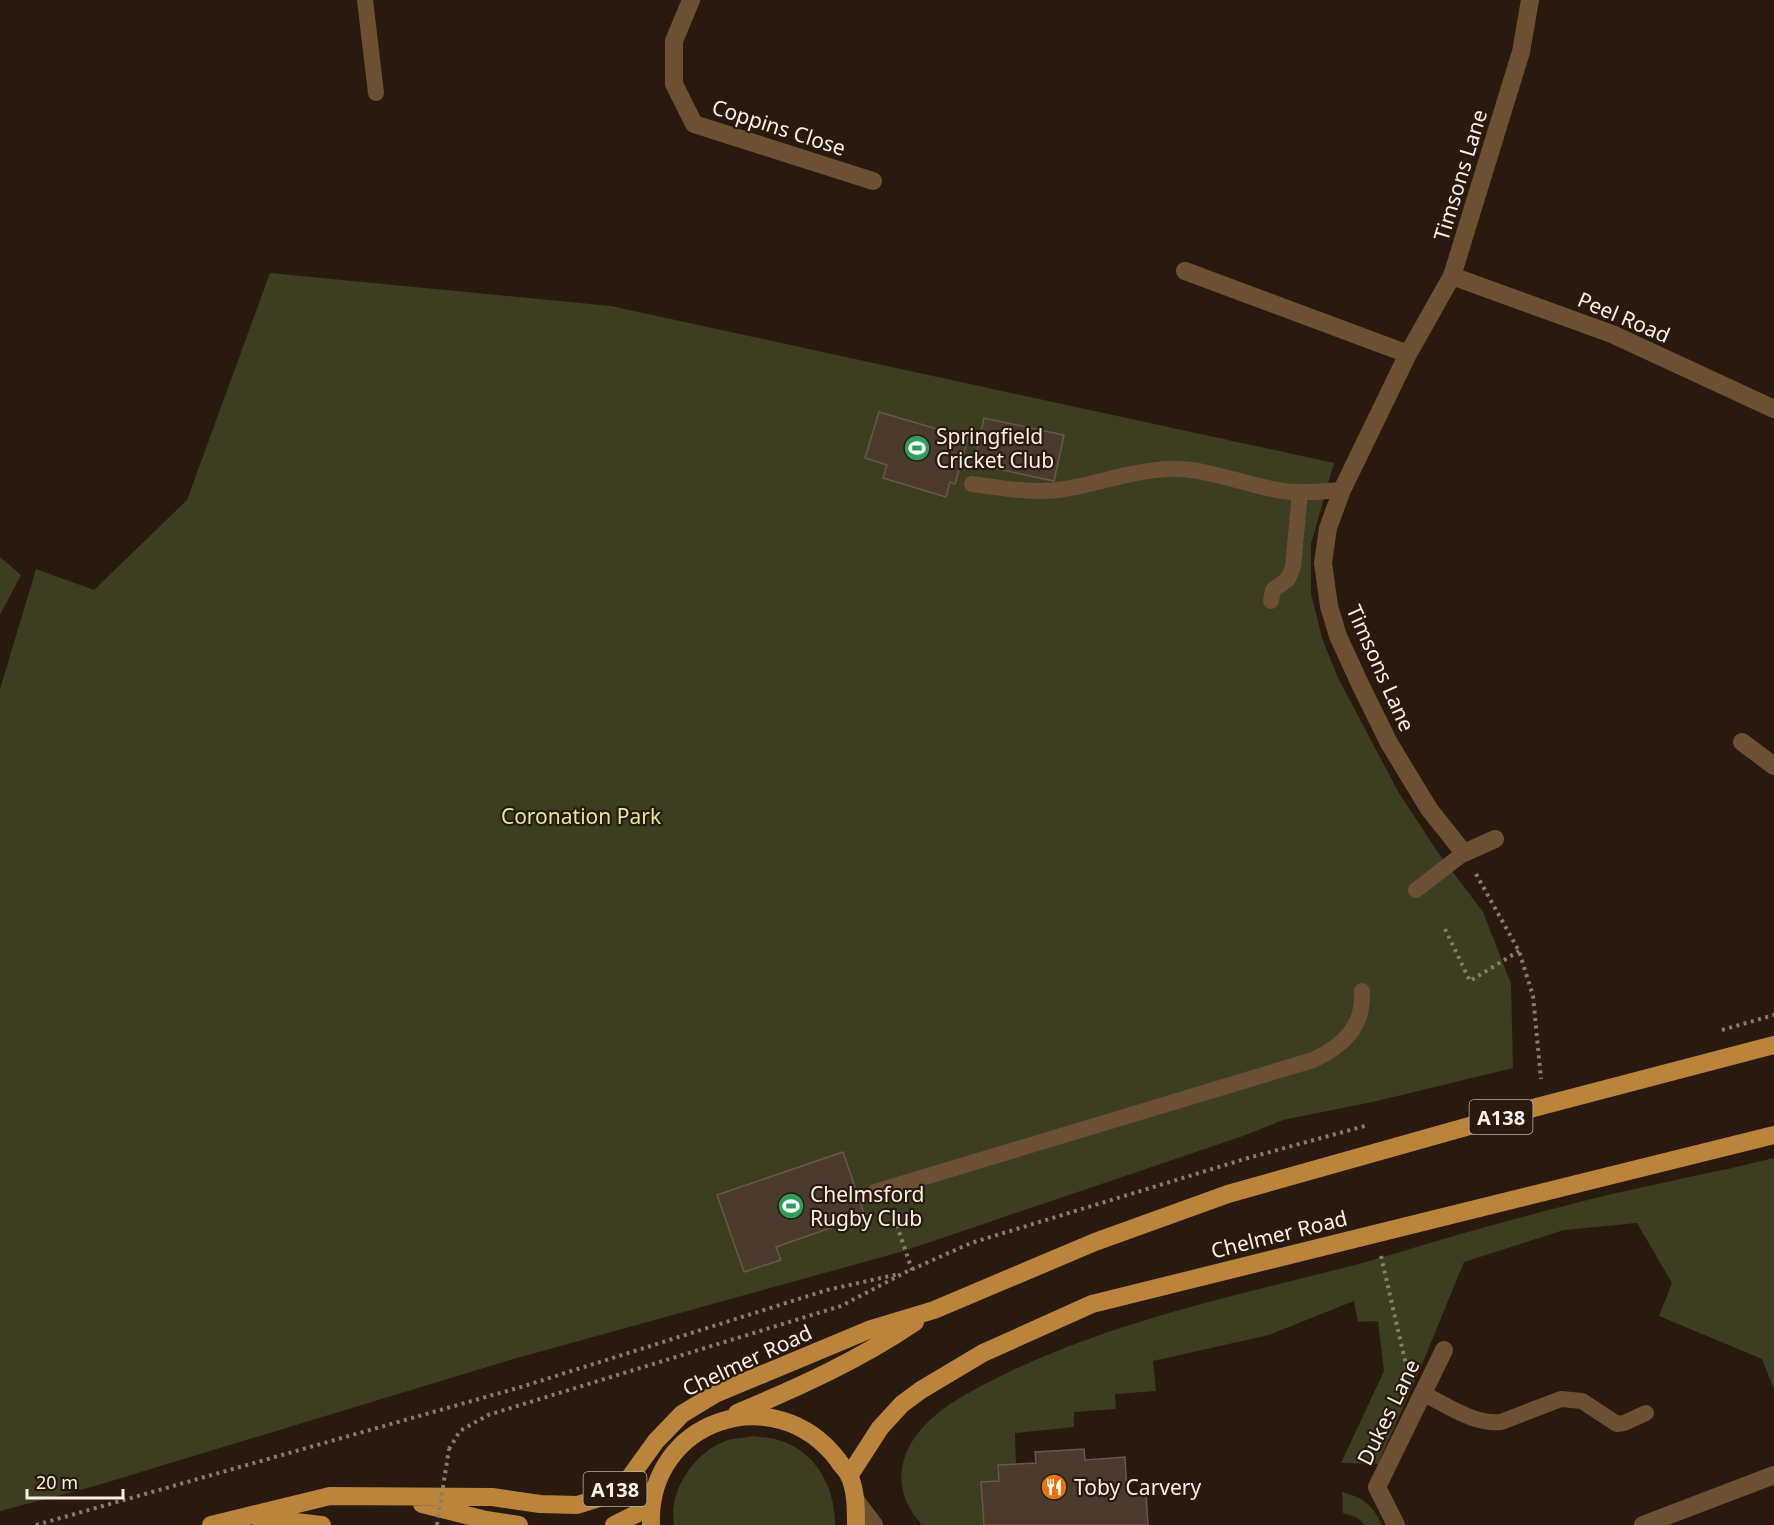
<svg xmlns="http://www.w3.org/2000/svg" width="1774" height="1525" font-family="'Noto Sans',sans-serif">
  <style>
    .green { fill: #3b3e20 }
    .building { fill: #4b3b2f; stroke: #69574b; stroke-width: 1.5 }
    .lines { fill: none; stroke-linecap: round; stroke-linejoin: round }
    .path { stroke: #887c72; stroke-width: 4; stroke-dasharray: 3 4.5; stroke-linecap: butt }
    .lane { stroke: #6b5131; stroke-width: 16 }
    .street { stroke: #6b5131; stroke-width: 18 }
    .primary { stroke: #ba843d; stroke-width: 18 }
    .path-bridge { stroke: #887c72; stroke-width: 4; stroke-dasharray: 3 4.5; stroke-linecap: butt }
    .labels { text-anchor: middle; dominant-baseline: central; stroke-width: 4.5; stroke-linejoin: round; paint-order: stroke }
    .shield { fill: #281a0e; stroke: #bbb0a7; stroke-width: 1.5 }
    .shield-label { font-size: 20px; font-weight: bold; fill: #faf0e8 }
    .street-label { font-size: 21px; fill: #faf0e8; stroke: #281a0e }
    .poi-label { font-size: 21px; fill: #faf0e8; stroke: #281a0e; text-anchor: start }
    .park-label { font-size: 21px; fill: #e1ea9d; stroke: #281a0e }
  </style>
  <rect width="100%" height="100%" fill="#281a0e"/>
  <!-- green -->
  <path class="green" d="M270 273 611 306 1334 463 1311 544V593L1322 638 1338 678 1399 793 1437 851 1483 912 1511 984 1513 1068 1377 1101 1283 1120 1243 1136 904 1251 510 1360 95 1486 0 1511V689L36 569 94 590 187 500Z
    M0 557 21 575 0 615Z
    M1774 1158V1389L1762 1359 1659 1316 1672 1283 1637 1223 1564 1230 1464 1262 1421 1367 1378 1464 1341 1463 1384 1371 1378 1321 1358 1322 1354 1301 1269 1335 1153 1361 1156 1391 1115 1394 1116 1409 1074 1412V1427L1015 1433 1016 1464 998 1465 999 1481 981 1482 984 1525H922C890 1490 897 1450 931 1419 953 1399 983 1385 1009 1372 1116 1321 1233 1296 1347 1267 1383 1258 1418 1246 1454 1236 1499 1223 1545 1211 1591 1199 1652 1184 1713 1173 1774 1158Z
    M752 1436C759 1437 768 1437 775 1439 815 1449 835 1486 835 1525H674C668 1490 695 1451 728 1440 736 1438 744 1438 752 1436Z
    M1342 1492C1364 1498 1372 1504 1382 1525H1365L1358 1518 1343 1513Z"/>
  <!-- building -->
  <path class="building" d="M879 412 968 438 955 484 950 482 946 497 883 478 887 465 865 458Z
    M984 418 1064 435 1054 481 974 464Z
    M843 1152 865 1216 776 1247 781 1260 744 1272 717 1195Z
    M1084 1449 1085 1460 1125 1457 1127 1493 1146 1492 1148 1525H984L981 1482 999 1481 998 1465 1036 1463 1035 1452Z"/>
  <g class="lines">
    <!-- path -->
    <path class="path" d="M1476 874 1519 951 1533 996 1541 1079
      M1445 929 1470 981 1519 951
      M1722 1030 1774 1015
      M892 1211 912 1270
      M1381 1256 1407 1369
      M449 1449 460 1431 488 1415 841 1306 906 1272 971 1243 1248 1158 1365 1126
      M36 1525 521 1387 827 1290 899 1274"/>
    <!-- lane -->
    <path class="lane" d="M365 0 376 93
      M972 484C1000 488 1029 493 1058 490 1095 485 1129 471 1166 469 1207 467 1244 485 1283 491 1303 494 1323 491 1342 490
      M1271 601 1273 590 1288 579 1293 567 1300 493
      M1416 890 1464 853
      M875 1192 1313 1060C1343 1046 1364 1027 1362 991
      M1422 1393C1447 1405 1474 1425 1501 1422L1561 1399 1582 1401 1617 1424 1624 1423 1646 1413"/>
    <!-- street -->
    <path class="street" d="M691 0 674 41V84L694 124 873 181
      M1185 271 1408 354
      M1452 276 1612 334 1774 409
      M1742 742 1774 766
      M1495 839 1464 853 1429 809 1389 743 1360 684 1338 636 1329 606 1323 563 1328 528 1342 490 1408 354 1452 276 1521 52 1530 0
      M856 1501 874 1525
      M1396 1525 1377 1487 1444 1350
      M1643 1525 1774 1475"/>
    <!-- primary -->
    <path class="primary" d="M737 1413C799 1387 859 1360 915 1322
      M849 1476 880 1428 902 1404 921 1390 983 1353 1092 1304 1774 1135
      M422 1504 486 1520 519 1525
      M259 1518 322 1525
      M211 1525 330 1496 492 1497 540 1504 577 1505 606 1496 630 1477 656 1441 682 1414 715 1394 871 1329 934 1310 1095 1242 1228 1194 1537 1107 1774 1045
      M614 1525 636 1514 650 1491
      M651 1525C647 1420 775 1377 838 1460 841 1465 846 1470 849 1475 856 1490 856 1509 856 1525"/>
    <!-- path-bridge -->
    <path class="path-bridge" d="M437 1525 449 1449"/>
  </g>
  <!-- icons -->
  <defs>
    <symbol id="stadium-disc" viewBox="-11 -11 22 22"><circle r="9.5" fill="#2e9e5b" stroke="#281a0e"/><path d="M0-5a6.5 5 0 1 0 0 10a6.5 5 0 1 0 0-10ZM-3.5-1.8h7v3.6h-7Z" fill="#fff"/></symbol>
    <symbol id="restaurant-disc" viewBox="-11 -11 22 22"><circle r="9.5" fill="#e8710a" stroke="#281a0e"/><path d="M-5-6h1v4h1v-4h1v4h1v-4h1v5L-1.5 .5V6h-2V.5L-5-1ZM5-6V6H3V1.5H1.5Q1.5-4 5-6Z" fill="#fff"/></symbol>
  </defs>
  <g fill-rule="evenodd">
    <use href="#stadium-disc" x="902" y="433" width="30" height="30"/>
    <use href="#stadium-disc" x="776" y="1191" width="30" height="30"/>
    <use href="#restaurant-disc" x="1039" y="1472" width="30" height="30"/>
  </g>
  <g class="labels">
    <!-- shield labels -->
    <g class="shield">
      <rect x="1469.5" y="1100" width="63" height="34" rx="4.5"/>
      <rect x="583.5" y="1472" width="63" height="34" rx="4.5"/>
    </g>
    <g class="shield-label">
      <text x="1501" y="1117">A138</text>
      <text x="615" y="1489">A138</text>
    </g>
    <!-- street labels -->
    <g class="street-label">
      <text transform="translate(779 127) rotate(18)">Coppins Close</text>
      <text transform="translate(1460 175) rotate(-73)">Timsons Lane</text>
      <text transform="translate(1624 317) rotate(23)">Peel Road</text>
      <text transform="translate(1381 668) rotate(66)">Timsons Lane</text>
      <text transform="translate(1279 1234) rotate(-14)">Chelmer Road</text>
      <text transform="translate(747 1360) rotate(-25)">Chelmer Road</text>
      <text transform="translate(1388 1412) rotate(-64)">Dukes Lane</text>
    </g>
    <!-- poi labels -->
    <g class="poi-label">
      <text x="936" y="436">Springfield<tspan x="936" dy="24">Cricket Club</tspan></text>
      <text x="810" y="1194">Chelmsford<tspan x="810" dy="24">Rugby Club</tspan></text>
      <text x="1074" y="1487">Toby Carvery</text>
    </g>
    <!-- park labels -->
    <g class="park-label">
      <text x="581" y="816">Coronation Park</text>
    </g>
  </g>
  <!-- scale -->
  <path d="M27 1489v9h96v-9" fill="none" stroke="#faf0e8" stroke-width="3"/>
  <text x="36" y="1489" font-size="18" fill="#faf0e8" stroke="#281a0e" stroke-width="4.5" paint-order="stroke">20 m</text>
</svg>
